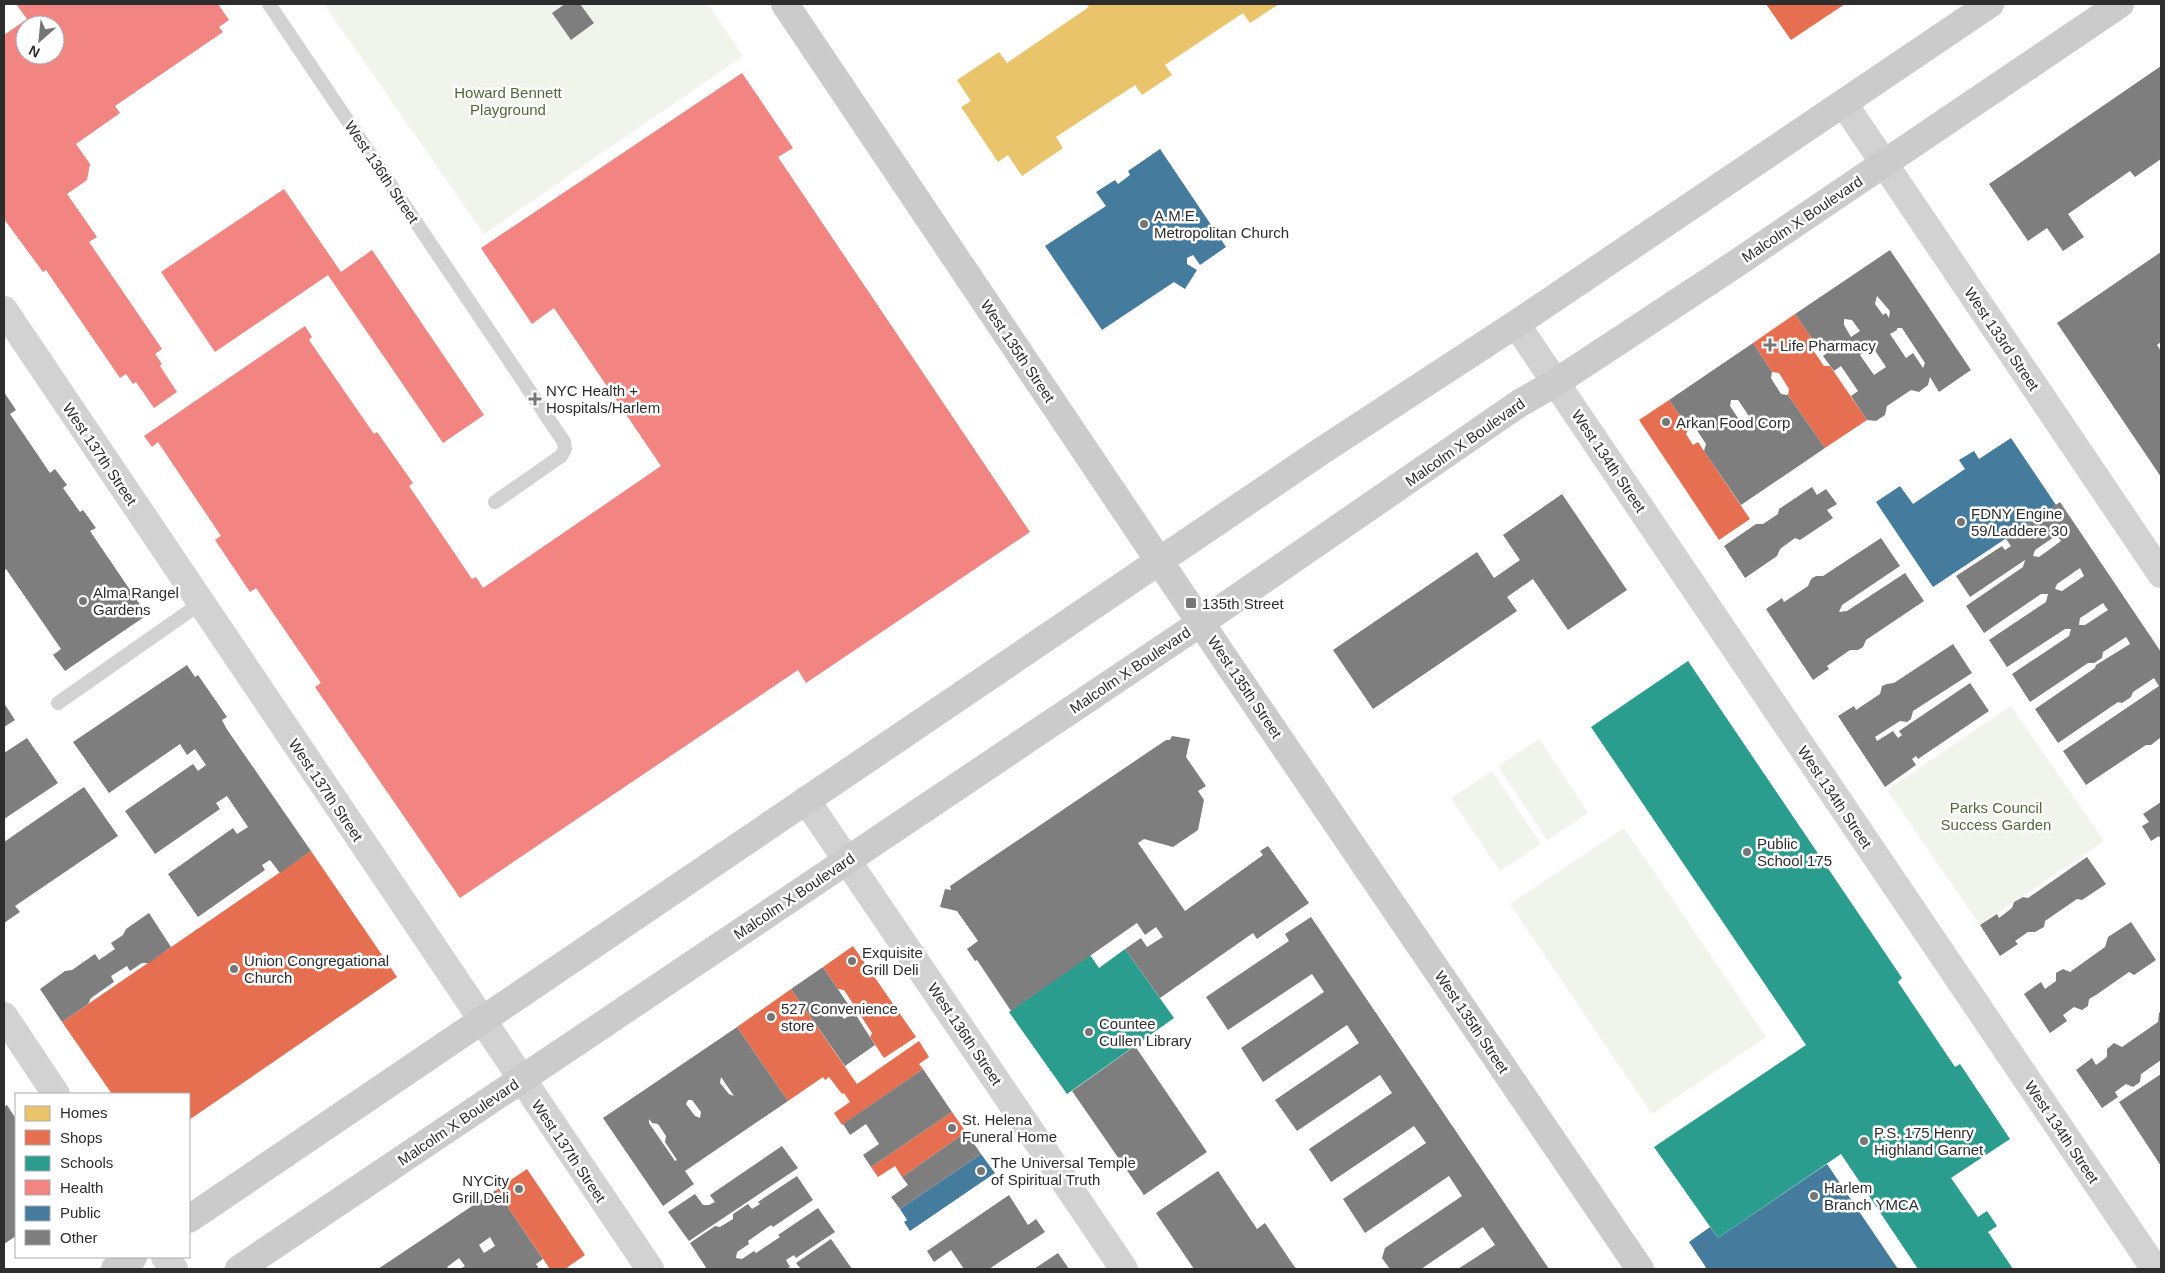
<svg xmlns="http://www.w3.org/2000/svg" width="2165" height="1273" font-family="Arial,sans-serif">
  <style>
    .green { fill: #f0f4eb }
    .homes { fill: #e9c46a }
    .shops { fill: #e76f51 }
    .schools { fill: #2a9d8f }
    .health { fill: #f28482; fill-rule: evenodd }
    .public { fill: #457b9d }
    .building { fill: #7e7e7e; fill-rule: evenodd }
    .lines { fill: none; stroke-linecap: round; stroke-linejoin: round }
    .lane { stroke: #d2d2d2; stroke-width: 14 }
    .street { stroke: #d2d2d2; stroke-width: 28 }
    .secondary { stroke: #cbcbcb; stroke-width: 28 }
    .poi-dot { fill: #767676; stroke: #fff; stroke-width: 2 }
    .labels { text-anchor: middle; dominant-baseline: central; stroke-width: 5; stroke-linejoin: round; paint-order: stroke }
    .park-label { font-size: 15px; fill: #52683a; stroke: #fff }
    .street-label { font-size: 15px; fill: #2d2d2d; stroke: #fff }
    .poi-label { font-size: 15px; fill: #2d2d2d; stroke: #fff; text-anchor: start }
  </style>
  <rect width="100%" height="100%" fill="#fff"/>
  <!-- green -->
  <path class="green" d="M324 4H708L743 56 484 234Z
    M2011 706 2104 841 1980 925 1887 790Z
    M1539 739 1588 813 1547 840 1498 766Z
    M1492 771 1541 844 1500 871 1451 798Z
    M1624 828 1766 1037 1652 1114 1510 904Z"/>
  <!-- homes -->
  <path class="homes" d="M1086 4H1279L1250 23 1243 13 1165 65 1172 75 1142 95 1135 85 1056 137 1063 148 1022 176 1008 155 998 162 961 107 971 101 957 80 999 52 1007 63 1089 7Z"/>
  <!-- shops -->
  <path class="shops" d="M1766 4H1845L1791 40Z
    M1795 314 1815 343 1813 350 1824 366H1830L1867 420 1825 448 1788 395 1789 389 1779 373 1772 372 1753 343Z
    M1669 400 1689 428 1686 434 1693 445 1698 442 1750 519 1719 540 1639 420Z
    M311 851 397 977 189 1120V1094H112L62 1022Z
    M853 946 916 1037 884 1058 870 1037 872 1033 844 990 838 989 823 967Z
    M791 989 857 1084 919 1041 929 1057 919 1064 923 1069 842 1125 834 1113 850 1102 844 1093 842 1094 829 1077 825 1080 823 1077 788 1101 737 1027Z
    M952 1112 966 1132 902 1177 895 1166 878 1177 871 1167Z
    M527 1169 585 1255 565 1269H550L496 1190Z"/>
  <!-- schools -->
  <path class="schools" d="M1688 661 1902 978 1898 982 1955 1067 1960 1064 2010 1139 1951 1178 1978 1217 1987 1211 1997 1226 1988 1232 2013 1269H1918L1841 1154 1718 1238 1654 1147 1806 1045 1591 727Z
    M1125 949 1174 1018 1067 1094 1009 1012 1090 955 1099 968Z"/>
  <!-- health -->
  <path class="health" d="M16 4H218L229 20 219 27 223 32 115 106 120 113 76 144 90 164 87 180 67 194 97 237 89 242 162 349 155 354 162 364 160 366 177 392 154 408 136 382 133 384 126 374 120 378 46 270 43 272 4 219V35L27 19ZM25 25H55V55H25Z
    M742 73 793 148 778 157 1030 532 806 683 798 670 460 898 315 687 321 683 256 588 250 592 215 540 221 536 158 442 152 447 144 436 305 326 312 337 309 340 374 434 377 432 413 483 409 486 472 579 476 577 483 588 661 466 554 308 532 324 481 248Z
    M284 189 341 272 372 250 484 415 443 443 328 275 215 352 161 272Z"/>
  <!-- public -->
  <path class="public" d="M1160 149 1226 247 1200 265 1193 255 1187 258V264L1197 270 1185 289 1174 282 1102 330 1045 246 1106 206 1096 192 1115 180 1118 184 1130 175 1128 171Z
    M2011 438 2056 505 1933 587 1876 502 1900 486 1913 504 1965 469 1959 460 1974 451 1979 459Z
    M981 1154 995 1173 910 1231 904 1222 907 1220 900 1209Z
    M1827 1164 1898 1269H1707L1689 1242 1710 1227 1718 1238Z"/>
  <!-- building -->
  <path class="building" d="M565 4H580L594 23 571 40 552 13Z
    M2161 66V159L2135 177 2130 171 2068 214 2084 237 2063 251 2047 228 2028 241 1989 184Z
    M1890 250 1971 370 1939 392 1930 377 1928 385 1919 392 1911 390 1887 406 1885 415 1876 421 1867 420 1851 396 1858 391 1841 366 1834 371 1823 356 1827 353 1819 340 1815 343 1795 314ZM1877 296 1890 311 1889 318 1886 313 1883 315 1875 304ZM1844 319 1852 320 1860 331 1851 337 1844 325ZM1897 328H1902L1925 363 1923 368 1913 353 1906 358 1890 334 1897 330ZM1872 346 1886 367 1874 375 1860 355Z
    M2161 252V342L2157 345 2161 351V477L2057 323Z
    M1753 343 1772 372 1771 378 1781 394 1788 395 1825 448 1741 505 1704 451 1706 444 1696 429 1689 428 1669 400ZM1731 400H1738L1749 416 1746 423 1740 421 1730 406Z
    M4 392 16 410 10 414 50 473 55 469 67 485 63 488 80 512 83 510 96 528 90 531 147 615 65 671 53 655 61 649 6 569 4 571Z
    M1812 487 1817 495 1826 489 1837 504 1827 510 1833 518 1800 540 1795 538 1780 549 1777 556 1745 578 1724 546 1756 524H1763L1778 514 1779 509Z
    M1562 494 1627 590 1568 630 1533 579 1507 597 1517 611 1373 709 1333 650 1477 552 1494 578 1520 560 1503 535Z
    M2060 502 2161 652V734L2160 738 2151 745H2146L2086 785 2063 751 2159 686 2154 678 2133 692 2131 697 2122 703 2118 702 2058 743 2035 709 2095 668 2096 665 2130 644 2128 640 2126 637 2103 652 2102 658 2094 663H2088L2030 702 2012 674 2069 636 2071 629H2065L2007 667 1989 640 2046 602 2048 594H2041L1984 633 1966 606 2023 567 2025 560 1970 597 1956 576 2002 546 2005 550 2011 546 2006 539ZM2057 535 2061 541 2039 557 2033 556 2035 550ZM2080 568 2084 576 2062 591 2055 589 2057 584ZM2103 603 2108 610 2085 625H2079L2080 618Z
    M1881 538 1900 566 1842 605 1839 612 1847 611 1905 573 1924 601 1866 640 1863 647 1858 650H1850L1827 666 1829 669 1813 680 1766 609 1782 598 1784 602 1808 586 1811 579 1816 576H1823Z
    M1953 644 1972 673 1913 711 1911 719 1907 722 1900 721 1875 737 1877 741 1893 731 1898 738 1902 735 1899 731 1970 683 1989 711 1918 759 1916 756 1912 759 1916 765 1885 787 1838 716 1854 706 1856 710 1880 694 1882 686 1887 684 1894 683Z
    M187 665 195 677 198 675 227 717 222 720 226 728 311 851 280 873 270 860 262 865 265 870 198 917 168 874 233 828 237 834 248 827 227 796 216 803 220 809 155 854 125 811 193 764 198 771 206 765 195 749 187 755 180 744 109 793 73 742Z
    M4 703 15 720 4 727Z
    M1172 736 1190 739 1186 757 1206 786 1198 791 1204 800 1198 830 1173 847 1144 839 1138 843 1185 911 1263 855 1260 851 1268 846 1309 903 1257 939 1253 933 1160 998 1125 949 1141 938 1147 947 1163 937 1156 927 1145 935 1137 923 1011 1011 977 960 975 961 967 949 978 941 957 911 940 907 945 889 951 890 950 886 1166 740H1170Z
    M27 738 58 783 4 819V753Z
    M84 787 118 836 15 906 20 912 4 923V842Z
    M2161 802V840L2159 836 2151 841 2142 826 2149 822 2143 814Z
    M2087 857 2106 884 2082 900 2077 899 2045 921 2044 927 2035 932H2028L2015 941 2018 944 2000 956 1980 925 1997 914 1999 918 2012 908 2014 902 2023 897 2028 898Z
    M149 913 171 947 149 963H142L130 971 127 966 111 976 114 982 91 998 88 1004 62 1022 40 989 65 971 72 970 95 954 99 960 115 949 111 943 123 935 126 929Z
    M1311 917 1378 1016 1549 1269H1458L1495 1245 1483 1227 1421 1269H1390L1382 1258 1385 1248 1462 1196 1449 1176 1365 1233 1343 1199 1426 1143 1414 1126 1331 1182 1309 1149 1392 1093 1380 1075 1297 1131 1275 1100 1359 1043 1347 1025 1263 1082 1241 1048 1324 992 1312 974 1228 1030 1206 997 1289 941 1285 934Z
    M2131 922 2156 960 2134 975 2129 972 2096 995 2089 999 2088 1006 2082 1010 2074 1007 2063 1015 2067 1021 2050 1033 2024 994 2041 982 2045 989 2056 981V973L2063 969 2070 972 2105 947 2108 937Z
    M823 967 850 1007 840 1013 844 1019 854 1012 875 1045 845 1066 791 989Z
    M2161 1011V1060L2141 1074 2140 1082 2133 1087 2126 1084 2115 1092 2118 1097 2102 1108 2076 1070 2092 1058 2096 1065 2107 1057V1049L2114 1043 2122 1047 2158 1022 2159 1013Z
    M737 1027 788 1101 685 1171 694 1184 663 1206 603 1118ZM721 1077 734 1096 729 1094 720 1083ZM688 1100H692L701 1112 700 1118 695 1116 686 1104ZM649 1119 652 1123 658 1124 666 1136 665 1142 677 1160 675 1161 649 1123Z
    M1135 1046 1207 1152 1144 1195 1072 1091Z
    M923 1069 952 1112 871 1167 863 1155 879 1144 866 1124 850 1135 843 1124Z
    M2161 1074V1166L2119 1102Z
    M7 1105 16 1119V1236L4 1244V1107Z
    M966 1132 981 1154 900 1209 891 1197 908 1185 902 1177Z
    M782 1146 798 1168 689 1241 668 1212 695 1194 703 1205H709L715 1202 710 1195Z
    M1218 1171 1257 1229 1265 1223 1296 1269H1194L1156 1213Z
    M797 1176 813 1200 773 1227 771 1225 748 1241 749 1244 737 1252 736 1258 742 1259 754 1251 756 1253 780 1237 778 1235 818 1208 835 1232 796 1258 794 1255 786 1260 790 1267 786 1269H707L690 1243 715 1226 720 1227 733 1219V1214L748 1204 752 1209 760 1204 758 1202Z
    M496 1190 543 1259 536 1264 539 1269H460L465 1266 459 1258 447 1267 449 1269H378ZM490 1237 495 1246 484 1253 479 1245Z
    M1009 1195 1028 1225 1036 1219 1045 1232 989 1269H964L951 1250 934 1262 927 1251Z
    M831 1239 852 1269H801L796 1263Z
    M1058 1253 1069 1269H1034Z"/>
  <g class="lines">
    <!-- lane -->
    <path class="lane" d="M269 4 564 442 565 449 561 456 495 502
      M58 703 201 603"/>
    <!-- street -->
    <path class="street" d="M1844 104 2161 574
      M4 310 650 1269
      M1516 324 2155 1269
      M806 800 1124 1269
      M4 1016 56 1094
      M165 1257 174 1269"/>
    <!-- secondary -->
    <path class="secondary" d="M785 4 1225 659 1640 1269
      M189 1219 1323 450 1516 324 1990 4
      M115 1269 133 1257
      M239 1269 1202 622 1520 403 1555 383 1728 269 2120 4"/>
  </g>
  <!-- markers -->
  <g class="poi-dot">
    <circle cx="1144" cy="224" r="5"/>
    <path d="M1767.5 337.5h5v5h5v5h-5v5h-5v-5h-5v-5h5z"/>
    <path d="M532.5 391.5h5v5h5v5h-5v5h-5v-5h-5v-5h5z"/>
    <circle cx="1666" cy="422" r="5"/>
    <circle cx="1961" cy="522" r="5"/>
    <circle cx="83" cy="601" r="5"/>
    <rect x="1185" y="597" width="12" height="12" rx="2.5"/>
    <circle cx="1747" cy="852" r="5"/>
    <circle cx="852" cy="961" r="5"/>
    <circle cx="234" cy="969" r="5"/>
    <circle cx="771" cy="1017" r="5"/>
    <circle cx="1089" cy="1032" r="5"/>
    <circle cx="952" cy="1128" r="5"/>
    <circle cx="1864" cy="1141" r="5"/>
    <circle cx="981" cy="1171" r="5"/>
    <circle cx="519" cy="1189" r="5"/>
    <circle cx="1814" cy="1196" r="5"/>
  </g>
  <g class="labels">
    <!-- park labels -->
    <g class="park-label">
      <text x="508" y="92">Howard Bennett<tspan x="508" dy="17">Playground</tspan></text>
      <text x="1996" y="807">Parks Council<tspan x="1996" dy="17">Success Garden</tspan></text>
    </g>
    <!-- street labels -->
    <g class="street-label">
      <text transform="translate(382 172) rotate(56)">West 136th Street</text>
      <text transform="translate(1802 219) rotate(-34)">Malcolm X Boulevard</text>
      <text transform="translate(2002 339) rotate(56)">West 133rd Street</text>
      <text transform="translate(1018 351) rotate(56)">West 135th Street</text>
      <text transform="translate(1465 442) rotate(-35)">Malcolm X Boulevard</text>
      <text transform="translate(100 454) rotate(56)">West 137th Street</text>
      <text transform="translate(1609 461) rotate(56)">West 134th Street</text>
      <text transform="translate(1130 670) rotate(-34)">Malcolm X Boulevard</text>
      <text transform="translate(1245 687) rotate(56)">West 135th Street</text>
      <text transform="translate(326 790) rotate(56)">West 137th Street</text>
      <text transform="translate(1835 797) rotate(56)">West 134th Street</text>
      <text transform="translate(794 896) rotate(-34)">Malcolm X Boulevard</text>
      <text transform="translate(1472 1022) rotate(56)">West 135th Street</text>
      <text transform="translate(965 1034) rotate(56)">West 136th Street</text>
      <text transform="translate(458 1122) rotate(-34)">Malcolm X Boulevard</text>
      <text transform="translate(2062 1132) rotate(56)">West 134th Street</text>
      <text transform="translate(569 1151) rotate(56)">West 137th Street</text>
    </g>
    <!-- poi labels -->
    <g class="poi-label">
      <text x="1154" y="215">A.M.E.<tspan x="1154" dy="17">Metropolitan Church</tspan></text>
      <text x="1780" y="345">Life Pharmacy</text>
      <text x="546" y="390">NYC Health +<tspan x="546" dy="17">Hospitals/Harlem</tspan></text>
      <text x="1676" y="422">Arkan Food Corp</text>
      <text x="1971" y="513">FDNY Engine<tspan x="1971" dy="17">59/Laddere 30</tspan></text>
      <text x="93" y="592">Alma Rangel<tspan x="93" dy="17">Gardens</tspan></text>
      <text x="1202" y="603">135th Street</text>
      <text x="1757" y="843">Public<tspan x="1757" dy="17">School 175</tspan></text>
      <text x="862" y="952">Exquisite<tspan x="862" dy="17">Grill Deli</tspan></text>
      <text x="244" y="960">Union Congregational<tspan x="244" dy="17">Church</tspan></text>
      <text x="781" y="1008">527 Convenience<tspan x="781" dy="17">store</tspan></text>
      <text x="1099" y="1023">Countee<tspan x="1099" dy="17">Cullen Library</tspan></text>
      <text x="962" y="1119">St. Helena<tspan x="962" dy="17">Funeral Home</tspan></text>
      <text x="1874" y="1132">P.S. 175 Henry<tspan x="1874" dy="17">Highland Garnet</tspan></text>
      <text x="991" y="1162">The Universal Temple<tspan x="991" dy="17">of Spiritual Truth</tspan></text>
      <text x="509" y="1180" text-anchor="end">NYCity<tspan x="509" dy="17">Grill Deli</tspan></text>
      <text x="1824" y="1187">Harlem<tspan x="1824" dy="17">Branch YMCA</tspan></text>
    </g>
  </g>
  <!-- border -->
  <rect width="2165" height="1273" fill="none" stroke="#2d2d2d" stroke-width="10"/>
  <!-- legend -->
  <rect x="15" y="1093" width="175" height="165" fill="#ffffff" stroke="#ababab"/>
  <rect x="25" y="1106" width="25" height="15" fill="#e9c46a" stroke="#ababab"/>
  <text x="60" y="1118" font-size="15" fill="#2d2d2d">Homes</text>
  <rect x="25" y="1130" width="25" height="15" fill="#e76f51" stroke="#ababab"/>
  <text x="60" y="1143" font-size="15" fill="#2d2d2d">Shops</text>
  <rect x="25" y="1156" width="25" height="15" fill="#2a9d8f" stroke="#ababab"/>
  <text x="60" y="1168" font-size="15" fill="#2d2d2d">Schools</text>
  <rect x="25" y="1180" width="25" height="15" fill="#f28482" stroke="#ababab"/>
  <text x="60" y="1193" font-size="15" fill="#2d2d2d">Health</text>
  <rect x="25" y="1206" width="25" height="15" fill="#457b9d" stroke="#ababab"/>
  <text x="60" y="1218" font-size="15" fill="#2d2d2d">Public</text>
  <rect x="25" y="1230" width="25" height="15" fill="#7e7e7e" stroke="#ababab"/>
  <text x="60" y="1243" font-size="15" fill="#2d2d2d">Other</text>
  <!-- north arrow -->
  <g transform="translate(40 40) rotate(207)"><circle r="24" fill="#ffffff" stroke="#ababab"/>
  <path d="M0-4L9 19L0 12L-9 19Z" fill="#767676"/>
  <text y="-8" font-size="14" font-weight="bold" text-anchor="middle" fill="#2d2d2d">N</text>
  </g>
</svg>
